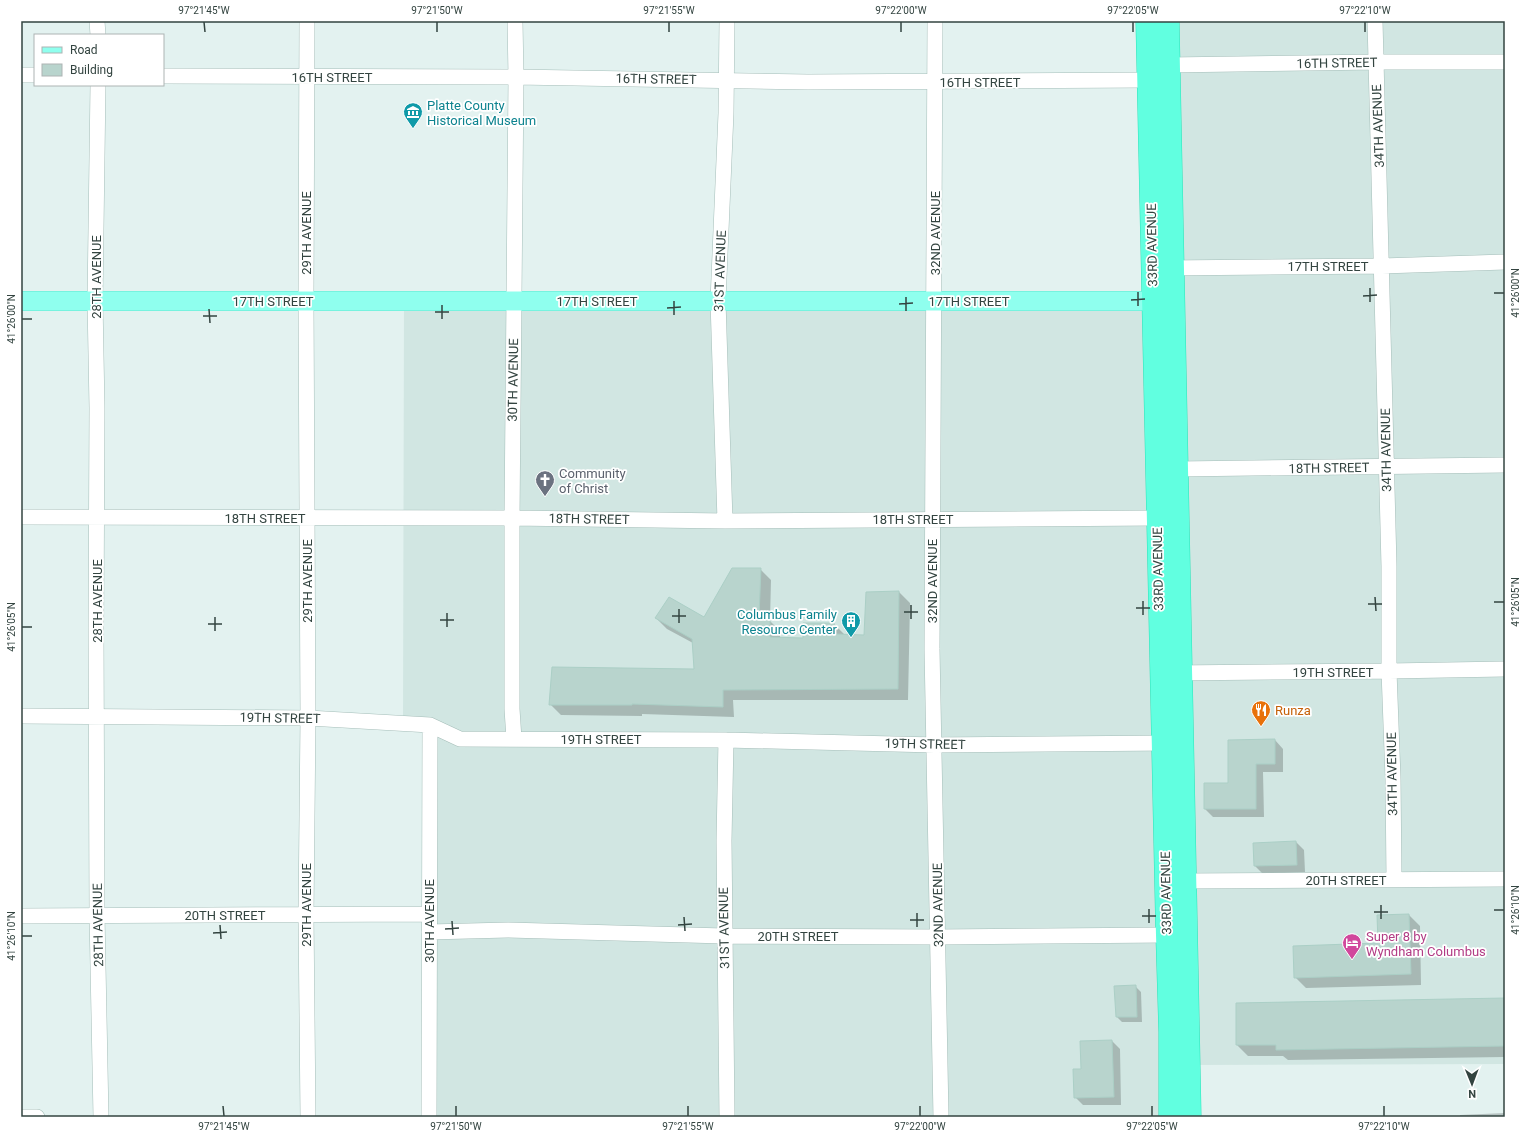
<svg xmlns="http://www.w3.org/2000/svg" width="1526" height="1138" font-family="Roboto,sans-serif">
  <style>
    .residential { fill: #d1e6e2 }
    .shadow { fill: #0003 }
    .building { fill: #b8d4cd; stroke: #abcfc6 }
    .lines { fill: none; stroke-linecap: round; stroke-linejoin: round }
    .minor-casing { stroke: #a5beb9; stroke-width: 16 }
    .major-casing { stroke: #5ce7d0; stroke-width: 20 }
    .highway-casing { stroke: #2de2b8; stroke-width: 23 }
    .minor { stroke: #fff; stroke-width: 15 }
    .major { stroke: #8fffee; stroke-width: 19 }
    .highway { stroke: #61ffe0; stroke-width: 22 }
    .ticks { fill: none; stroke: #334440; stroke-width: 1.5 }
    .labels { text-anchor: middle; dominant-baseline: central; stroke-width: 3.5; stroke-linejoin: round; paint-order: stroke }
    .street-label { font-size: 13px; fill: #334440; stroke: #fff }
    .culture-label { font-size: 13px; fill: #0d838f; stroke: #fff; text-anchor: start }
    .worship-label { font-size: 13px; fill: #5b616d; stroke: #fff; text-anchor: start }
    .food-label { font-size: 13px; fill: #c56008; stroke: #fff; text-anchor: start }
    .hotel-label { font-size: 13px; fill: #b23c85; stroke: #fff; text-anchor: start }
    .neatline { fill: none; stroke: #334440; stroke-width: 1.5 }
    .ticks-label { font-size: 10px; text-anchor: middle; fill: #334440 }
  </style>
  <rect width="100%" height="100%" fill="#e3f2f0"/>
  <!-- residential -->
  <path class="residential" d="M1157 21H1505V1064L1180 1065V1117H429L430 726 403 724 404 301H1163Z"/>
  <!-- shadow -->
  <path class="shadow" d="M760 569 771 580 770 621 780 631V639H804L834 624 845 635 865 636 899 592 910 603 908 700H733L734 717 642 714V716L561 715 550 704 695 670 693 643 667 629 656 618H704Z
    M1275 740 1283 749V772H1263L1264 817H1213L1205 809Z
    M1296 842 1304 850 1305 872 1263 874 1255 866Z
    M1409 915 1420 926 1421 985 1306 988 1295 977 1379 944Z
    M1135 986 1141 992 1142 1022H1122L1117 1017 1115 987Z
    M1505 999V1057L1288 1060 1283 1056H1248L1237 1045Z
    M1112 1041 1120 1049 1121 1105H1083L1075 1097 1082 1070Z
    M1505 1113V1117H1460V1115Z"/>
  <!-- building -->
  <path class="building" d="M732 568H761L759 617 770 619V637L803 638V623H834L835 634 864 635 866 592 899 591 898 689 723 690V707L632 704V705H549L552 667 694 669 692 639 655 618 669 597 704 617Z
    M1275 739V764H1256V809H1204V783H1228V740Z
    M1296 841 1297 865 1254 866 1253 843Z
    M1409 914 1411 974 1294 978 1293 946 1378 943 1377 915Z
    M1136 985 1137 1017H1116L1114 986Z
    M1505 998V1046L1276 1050V1045H1236V1003Z
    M1112 1040 1114 1097 1074 1098 1073 1069H1081L1080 1041Z"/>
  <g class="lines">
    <defs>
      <path id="minor" d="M97 21 98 35
        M307 21 306 301 308 718 306 915 308 1117
        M935 21 932 649 941 1117
        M1375 21 1389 566V671L1393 778 1394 879
        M1169 65 1376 62H1505
        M21 75H35
        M163 76 516 77 808 82 1148 80
        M98 85 95 301 97 408 96 628 97 915 101 1117
        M1165 268 1382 266 1505 262
        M1178 469 1505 465
        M21 517 512 518 725 521 1157 518
        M725 521 718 301 726 113 727 21
        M1172 673 1389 671 1505 669
        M21 716 308 718 430 725 460 739 726 740 935 745 1171 743
        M514 739 512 709V518L516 77 515 21
        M726 740 724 841 727 1117
        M1186 881 1505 879
        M21 916 429 914
        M429 932 508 930 724 936 939 937 1167 935
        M21 1117H37
        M429 1117 430 725"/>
      <path id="major" d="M21 301H1168"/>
      <path id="highway" d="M1147 21 1167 935 1170 1032V1117
        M1168 21 1190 1117"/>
    </defs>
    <!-- minor casing -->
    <use href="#minor" class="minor-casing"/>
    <!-- major casing -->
    <use href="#major" class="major-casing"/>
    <!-- highway casing -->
    <use href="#highway" class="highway-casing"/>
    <!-- minor -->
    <use href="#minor" class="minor"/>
    <!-- major -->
    <use href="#major" class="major"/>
    <!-- highway -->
    <use href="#highway" class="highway"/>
  </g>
  <!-- ticks -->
  <path class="ticks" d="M204 22 205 32M437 22V32M669 22V32M901 22V32M1133 22V32M1365 22V32M1370 288V302M1138 292V306M1494 293H1504M1363 296 1377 295M906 297V311M1131 300 1145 299M674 301V315M899 304 913 303M442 305V319M667 308 681 307M209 309 210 323M435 312H449M203 316H217M22 319H32M1375 597 1376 611M1143 601V615M1494 602H1504M1368 604H1382M911 605V619M1136 608H1150M679 609V623M904 612H918M447 613V627M672 616H686M215 617V631M440 620H454M208 624H222M22 627H32M1381 905V919M1149 909V923M1494 910H1504M1374 912H1388M917 913V927M1142 916H1156M684 917 685 931M910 920H924M452 921 453 935M220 925 221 939M678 925 692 924M445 929 459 928M213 933 227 932M22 936H32M223 1106 224 1116M456 1106V1116M688 1106V1116M920 1106V1116M1152 1106V1116M1384 1106V1116"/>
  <!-- icons -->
  <defs>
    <symbol id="museum-pin" viewBox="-11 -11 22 30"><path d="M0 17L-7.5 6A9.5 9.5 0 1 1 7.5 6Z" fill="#0f9aa8" stroke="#fff"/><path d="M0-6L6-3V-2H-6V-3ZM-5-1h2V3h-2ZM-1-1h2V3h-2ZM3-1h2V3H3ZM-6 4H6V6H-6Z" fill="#fff"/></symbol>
    <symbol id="church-pin" viewBox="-11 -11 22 30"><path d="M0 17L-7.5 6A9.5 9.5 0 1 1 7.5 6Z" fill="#6b7280" stroke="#fff"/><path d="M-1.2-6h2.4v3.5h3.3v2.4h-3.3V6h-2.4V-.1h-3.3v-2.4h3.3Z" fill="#fff"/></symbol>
    <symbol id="building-pin" viewBox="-11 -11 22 30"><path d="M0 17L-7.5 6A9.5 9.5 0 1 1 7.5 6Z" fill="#0f9aa8" stroke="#fff"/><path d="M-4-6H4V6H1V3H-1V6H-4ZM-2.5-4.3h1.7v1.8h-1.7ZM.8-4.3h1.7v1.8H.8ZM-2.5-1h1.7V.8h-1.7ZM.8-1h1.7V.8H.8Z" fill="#fff"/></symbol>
    <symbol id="restaurant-pin" viewBox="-11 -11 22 30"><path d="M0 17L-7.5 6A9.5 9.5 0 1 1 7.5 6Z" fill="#e8710a" stroke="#fff"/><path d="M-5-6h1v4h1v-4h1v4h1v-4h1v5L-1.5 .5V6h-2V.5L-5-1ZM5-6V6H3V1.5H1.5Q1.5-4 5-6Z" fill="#fff"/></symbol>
    <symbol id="hotel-pin" viewBox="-11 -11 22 30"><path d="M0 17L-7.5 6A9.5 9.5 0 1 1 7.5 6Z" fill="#d1479c" stroke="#fff"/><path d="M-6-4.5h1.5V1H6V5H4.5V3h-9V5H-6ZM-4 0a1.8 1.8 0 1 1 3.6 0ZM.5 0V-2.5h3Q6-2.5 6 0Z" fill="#fff"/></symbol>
  </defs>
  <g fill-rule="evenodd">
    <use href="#museum-pin" x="402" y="101" width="22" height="30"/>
    <use href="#church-pin" x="534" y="469" width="22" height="30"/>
    <use href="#building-pin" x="840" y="610" width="22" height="30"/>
    <use href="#restaurant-pin" x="1250" y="699" width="22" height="30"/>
    <use href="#hotel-pin" x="1341" y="932" width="22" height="30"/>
  </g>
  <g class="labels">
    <!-- street labels -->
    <g class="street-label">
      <text transform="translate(1337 63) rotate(-1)">16TH STREET</text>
      <text x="332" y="77">16TH STREET</text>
      <text transform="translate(656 79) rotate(1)">16TH STREET</text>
      <text x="980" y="82">16TH STREET</text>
      <text transform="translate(1378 126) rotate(-92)">34TH AVENUE</text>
      <text transform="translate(306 233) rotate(-90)">29TH AVENUE</text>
      <text transform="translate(935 233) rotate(-90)">32ND AVENUE</text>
      <text transform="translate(1152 245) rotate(-91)">33RD AVENUE</text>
      <text x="1328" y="266">17TH STREET</text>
      <text transform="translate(720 271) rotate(-88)">31ST AVENUE</text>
      <text transform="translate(96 277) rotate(-90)">28TH AVENUE</text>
      <text x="273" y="301">17TH STREET</text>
      <text x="597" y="301">17TH STREET</text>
      <text x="969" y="301">17TH STREET</text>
      <text transform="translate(513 380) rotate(-89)">30TH AVENUE</text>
      <text transform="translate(1386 450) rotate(-91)">34TH AVENUE</text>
      <text transform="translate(1329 468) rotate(-1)">18TH STREET</text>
      <text x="265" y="518">18TH STREET</text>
      <text transform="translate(589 519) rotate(1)">18TH STREET</text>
      <text x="913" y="519">18TH STREET</text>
      <text transform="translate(1158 569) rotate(-91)">33RD AVENUE</text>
      <text transform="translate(307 581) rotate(-90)">29TH AVENUE</text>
      <text transform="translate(932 581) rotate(-90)">32ND AVENUE</text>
      <text transform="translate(97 601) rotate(-90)">28TH AVENUE</text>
      <text x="1333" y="672">19TH STREET</text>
      <text transform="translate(280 718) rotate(1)">19TH STREET</text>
      <text x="601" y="739">19TH STREET</text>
      <text transform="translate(925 744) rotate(1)">19TH STREET</text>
      <text transform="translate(1392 774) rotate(-91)">34TH AVENUE</text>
      <text x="1346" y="880">20TH STREET</text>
      <text transform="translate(1166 893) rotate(-91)">33RD AVENUE</text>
      <text transform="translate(306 905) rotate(-90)">29TH AVENUE</text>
      <text transform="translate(938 905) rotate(-91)">32ND AVENUE</text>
      <text x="225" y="915">20TH STREET</text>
      <text transform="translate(429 921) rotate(-90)">30TH AVENUE</text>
      <text transform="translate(98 925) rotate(-91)">28TH AVENUE</text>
      <text transform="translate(724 928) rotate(-91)">31ST AVENUE</text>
      <text x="798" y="936">20TH STREET</text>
    </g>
    <!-- culture labels -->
    <g class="culture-label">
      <text x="427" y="105">Platte County<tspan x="427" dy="15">Historical Museum</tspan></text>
      <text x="837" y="614" text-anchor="end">Columbus Family<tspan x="837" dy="15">Resource Center</tspan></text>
    </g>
    <!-- worship labels -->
    <g class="worship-label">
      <text x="559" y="473">Community<tspan x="559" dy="15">of Christ</tspan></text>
    </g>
    <!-- food labels -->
    <g class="food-label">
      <text x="1275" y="710">Runza</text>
    </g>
    <!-- hotel labels -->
    <g class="hotel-label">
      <text x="1366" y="936">Super 8 by<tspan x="1366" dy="15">Wyndham Columbus</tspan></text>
    </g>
  </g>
  <!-- border -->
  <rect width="1526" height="1138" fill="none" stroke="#ffffff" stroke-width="44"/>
  <!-- legend -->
  <rect x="34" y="34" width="130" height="52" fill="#ffffff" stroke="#adb4b3"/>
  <rect x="42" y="47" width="20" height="6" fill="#8fffee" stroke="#adb4b3"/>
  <text x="70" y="54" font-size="12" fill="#334440">Road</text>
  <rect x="42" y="64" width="20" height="12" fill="#b8d4cd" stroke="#adb4b3"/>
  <text x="70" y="74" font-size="12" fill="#334440">Building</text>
  <!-- north arrow -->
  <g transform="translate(1472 1084) rotate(179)" stroke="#ffffff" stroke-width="3" paint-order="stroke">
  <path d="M0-3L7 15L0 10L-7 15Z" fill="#334440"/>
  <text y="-6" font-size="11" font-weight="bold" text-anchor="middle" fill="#334440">N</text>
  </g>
  <rect x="22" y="22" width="1482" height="1094" class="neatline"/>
  <g class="ticks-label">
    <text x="204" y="14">97°21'45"W</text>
    <text x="437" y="14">97°21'50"W</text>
    <text x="669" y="14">97°21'55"W</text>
    <text x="901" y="14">97°22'00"W</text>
    <text x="1133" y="14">97°22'05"W</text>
    <text x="1365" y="14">97°22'10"W</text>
    <text transform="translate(1515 293) rotate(-90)" y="4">41°26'00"N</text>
    <text transform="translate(11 319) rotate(-90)" y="4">41°26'00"N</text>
    <text transform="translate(1515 602) rotate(-90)" y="4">41°26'05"N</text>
    <text transform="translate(11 627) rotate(-90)" y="4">41°26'05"N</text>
    <text transform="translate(1515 910) rotate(-90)" y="4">41°26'10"N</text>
    <text transform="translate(11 936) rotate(-90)" y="4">41°26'10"N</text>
    <text x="224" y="1130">97°21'45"W</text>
    <text x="456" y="1130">97°21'50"W</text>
    <text x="688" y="1130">97°21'55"W</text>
    <text x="920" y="1130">97°22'00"W</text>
    <text x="1152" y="1130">97°22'05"W</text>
    <text x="1384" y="1130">97°22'10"W</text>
  </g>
</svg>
